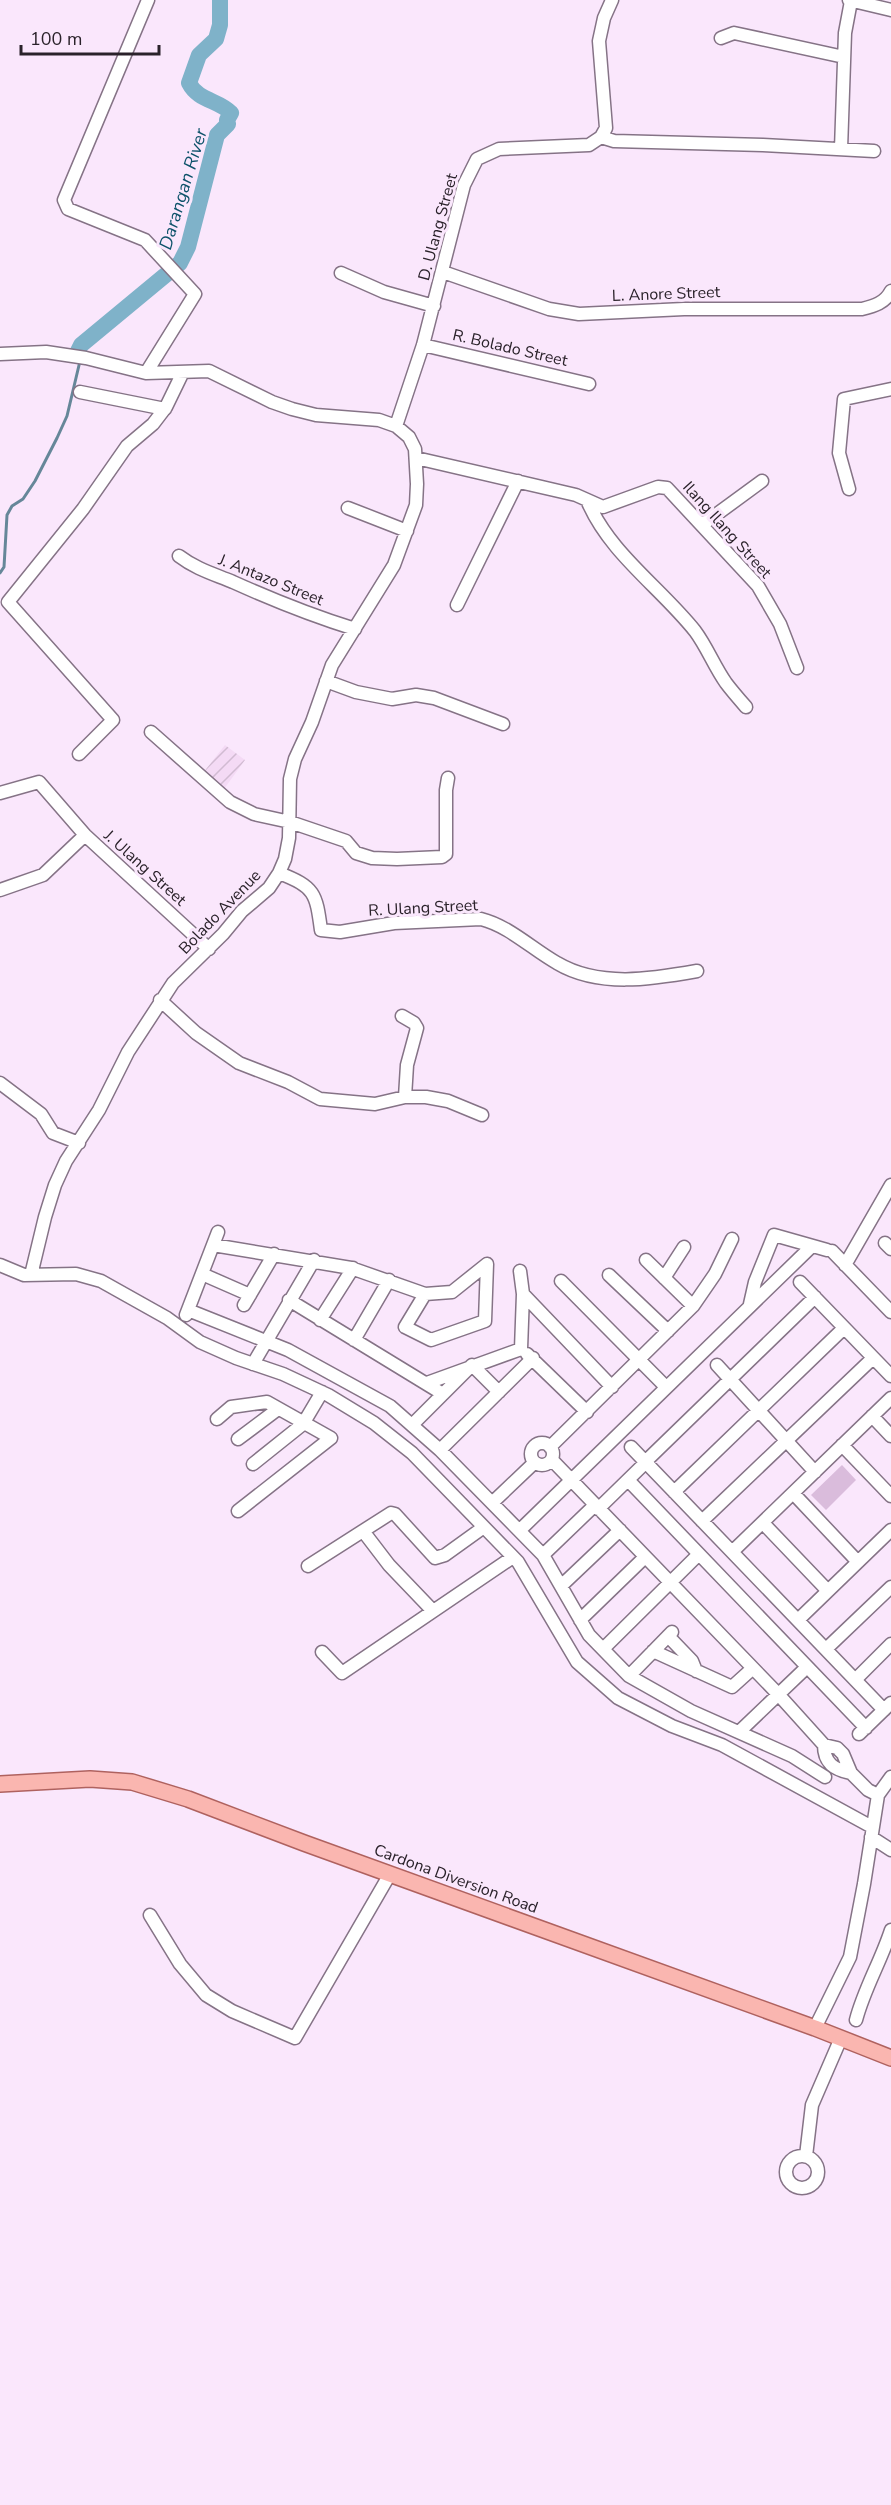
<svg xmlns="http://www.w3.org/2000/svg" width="891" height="2505" font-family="'Nunito Sans',sans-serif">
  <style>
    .industrial { fill: url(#industrial-furrows) }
    .garden { fill: #dabcdc }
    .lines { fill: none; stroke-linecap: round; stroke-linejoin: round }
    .stream { stroke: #668799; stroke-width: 3 }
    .river { stroke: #7fb2c9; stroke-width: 16 }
    .minor-casing { stroke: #857386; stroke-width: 15 }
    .major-casing { stroke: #af625f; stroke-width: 18 }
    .minor { stroke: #fff; stroke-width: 12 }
    .major { stroke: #fab6b0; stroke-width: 15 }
    .labels { text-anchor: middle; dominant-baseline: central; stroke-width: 6; stroke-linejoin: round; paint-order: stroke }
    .street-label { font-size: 16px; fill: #2a222a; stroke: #fae7fc }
    .water-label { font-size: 18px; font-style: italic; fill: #0d526a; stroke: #fae7fc }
  </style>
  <defs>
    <pattern id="industrial-furrows" width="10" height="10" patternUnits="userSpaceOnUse" patternTransform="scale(1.5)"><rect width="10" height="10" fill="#f4daf5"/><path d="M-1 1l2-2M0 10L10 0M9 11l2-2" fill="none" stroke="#d1bbd2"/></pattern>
  </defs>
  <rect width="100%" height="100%" fill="#fae7fc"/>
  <!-- industrial -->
  <path class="industrial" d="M225 745 245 760 224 789 203 773Z"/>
  <!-- garden -->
  <path class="garden" d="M842 1465 856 1480 826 1510 811 1495Z"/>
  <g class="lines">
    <!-- stream -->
    <path class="stream" d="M0 573 4 567 7 515 12 506 23 499 35 481 57 438 67 416 80 361"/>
    <!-- river -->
    <path class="river" d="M78 351 81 345 180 263 188 247 217 135 228 124 227 120 231 113C219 100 198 101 189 83L199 55 216 39 220 25V0"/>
    <defs>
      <path id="minor" d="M849 0 891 10
        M721 38 734 33 844 57
        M601 137 614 141 763 145 874 151
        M841 149 845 33 851 1
        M443 272 549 309 579 314 684 309H862C874 306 885 303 891 291
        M341 273 384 292 434 306
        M423 345 589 384
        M0 354 46 352 86 358 146 373 209 371 272 402 292 409 316 415 379 420 396 426 409 437 415 449 417 484 416 505 394 565 332 665 312 722 295 759 290 779 289 838 285 859 279 873 269 888 242 911 223 934 173 983 128 1052 99 1110 66 1161 55 1185 45 1217 31 1275
        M146 373 195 294 145 240 68 209 64 200 148 0
        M80 392 165 409
        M396 426 423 345 464 185 477 159 499 149 589 145 601 137 606 128 599 41 604 18 612 0
        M416 458 576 495 603 507 658 487 667 488 758 586 780 624 797 668
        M849 489 839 453 844 399 891 389
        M587 500C609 553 660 587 695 631 707 647 714 666 726 683 732 691 739 699 746 707
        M348 508 407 531
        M702 525 762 481
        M179 556C196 569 214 574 233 582 273 600 313 616 355 629
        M457 605 518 481
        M326 681 356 692 392 699 416 695 434 698 503 724
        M151 732 230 802 254 814 290 822 346 841 356 853 372 858 397 859 442 857 446 854V790L448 778
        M79 754 113 720 8 602 83 509 127 446 153 424 166 407 183 372
        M0 793 39 782 85 835 209 949
        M279 873C315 887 316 893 321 930L340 932 394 923 481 919C509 926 532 949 557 963 599 988 652 979 697 971
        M0 890 43 875 85 835
        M160 1000 196 1033 239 1063 288 1082 320 1099 375 1104 405 1097H426L448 1101 482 1115
        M402 1016 414 1023 417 1028 407 1065 405 1097
        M0 1083 41 1114 53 1133 79 1143
        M885 1243 891 1249
        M213 1245 351 1268 425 1294 452 1292 487 1264
        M832 1251 891 1312
        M646 1260 693 1306
        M0 1265 24 1275 76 1274 101 1281 167 1318 200 1342 236 1358 283 1374 328 1395 374 1423 412 1453 518 1562 577 1662 618 1698 672 1726 722 1745 872 1827
        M845 1265 891 1185
        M520 1271 523 1294 521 1349
        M202 1274 250 1295
        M609 1275 668 1331
        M664 1278 684 1247
        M561 1281 666 1387
        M800 1282 891 1376
        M425 1294 405 1327 431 1340 485 1321 487 1264
        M523 1294 612 1387
        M289 1300 443 1394
        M750 1304 755 1282 774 1235 827 1250
        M244 1305 274 1254
        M188 1310 288 1350 390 1406 440 1450 543 1555 589 1635 629 1676 691 1711 792 1756 825 1777
        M186 1315 218 1232
        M320 1320 353 1268
        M354 1340 389 1280
        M527 1354 587 1412
        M253 1364 314 1260
        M717 1365 815 1472
        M427 1383 521 1349
        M872 1416 891 1436
        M217 1419 231 1407 267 1402 331 1438 238 1511
        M412 1425 472 1365 499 1392
        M238 1439 278 1409
        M531 1454a11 11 0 1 1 22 0a11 11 0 1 1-22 0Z
        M842 1445 891 1496
        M550 1447 693 1306 715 1274 732 1239
        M631 1447 884 1710
        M440 1450 533 1358
        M552 1460 778 1694 824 1745 837 1748 843 1754 851 1773 868 1790 878 1795
        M645 1462 815 1297
        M253 1464 303 1424 322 1392
        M628 1480 866 1728
        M674 1492 844 1328
        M793 1493 858 1562
        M492 1503 534 1463
        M598 1509 641 1467
        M702 1521 873 1358
        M763 1523 828 1591
        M520 1530 812 1246
        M363 1531 389 1565 433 1611
        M732 1552 891 1398
        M543 1555 595 1505
        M308 1566 391 1513 395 1514 435 1558 445 1555 484 1527
        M561 1586 620 1530
        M580 1620 645 1557
        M798 1620 891 1530
        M668 1636 692 1661 696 1671
        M603 1649 699 1554
        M826 1649 891 1587
        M653 1651 732 1687 753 1668
        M322 1652 342 1673 513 1557
        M629 1676 672 1632
        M855 1680 891 1644
        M740 1731 807 1667
        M859 1734 891 1703
        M824 1745C824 1763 834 1770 851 1773
        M871 1837 891 1850
        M150 1915 180 1964 206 1995 232 2011 295 2038 390 1874
        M856 2020C864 1989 881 1961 891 1930
        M815 2028 850 1957 864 1884 878 1795 891 1777
        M806 2156 812 2105 841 2038
        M786 2172a16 16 0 1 1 32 0a16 16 0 1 1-32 0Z"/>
      <path id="major" d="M0 1784 90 1779 132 1782 188 1799 304 1843 815 2028 891 2058"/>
    </defs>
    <!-- minor casing -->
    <use href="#minor" class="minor-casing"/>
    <!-- major casing -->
    <use href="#major" class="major-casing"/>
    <!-- minor -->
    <use href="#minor" class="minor"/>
    <!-- major -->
    <use href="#major" class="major"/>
  </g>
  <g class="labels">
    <!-- street labels -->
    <g class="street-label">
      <text transform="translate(438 227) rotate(-75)">D. Ulang Street</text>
      <text transform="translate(666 294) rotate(-2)">L. Anore Street</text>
      <text transform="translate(510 348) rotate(13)">R. Bolado Street</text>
      <text transform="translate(727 530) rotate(48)">Ilang Ilang Street</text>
      <text transform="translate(271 580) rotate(22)">J. Antazo Street</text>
      <text transform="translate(145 868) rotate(42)">J. Ulang Street</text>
      <text transform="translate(423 908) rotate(-3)">R. Ulang Street</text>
      <text transform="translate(220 912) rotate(-46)">Bolado Avenue</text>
      <text transform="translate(456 1879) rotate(20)">Cardona Diversion Road</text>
    </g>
    <!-- water labels -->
    <g class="water-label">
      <text transform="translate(183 189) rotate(-73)">Darangan River</text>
    </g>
  </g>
  <!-- scale -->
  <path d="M21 45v9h138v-9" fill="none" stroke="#2a222a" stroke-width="3"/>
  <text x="30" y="45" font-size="18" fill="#2a222a" stroke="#fae7fc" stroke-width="4.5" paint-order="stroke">100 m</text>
</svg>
